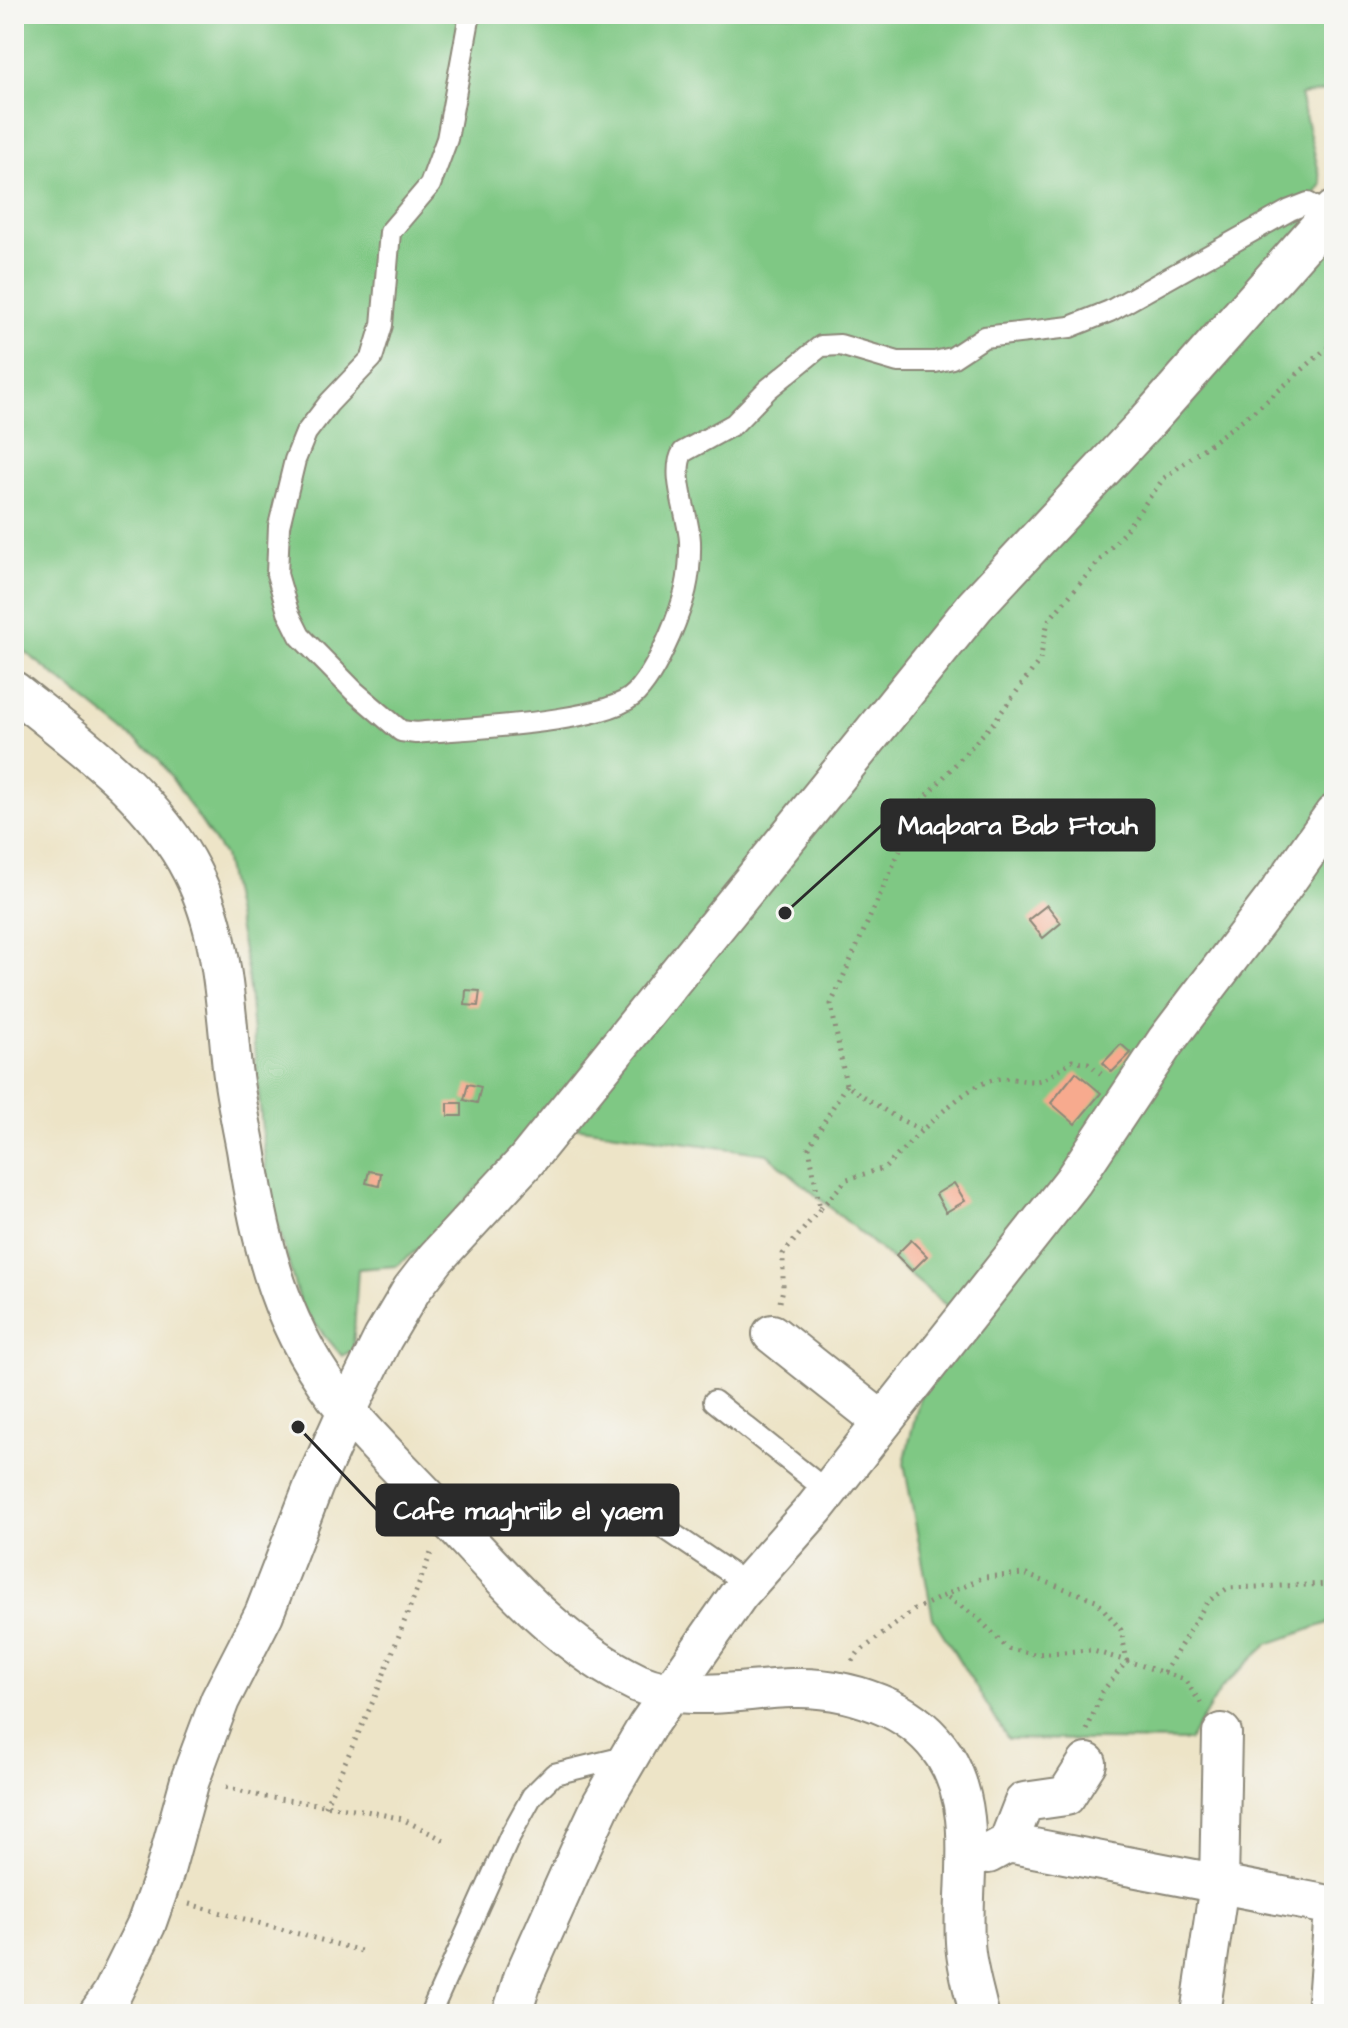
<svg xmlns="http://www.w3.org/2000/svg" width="1348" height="2028" font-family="'Architects Daughter',sans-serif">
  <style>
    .green { fill: #7fc884; stroke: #557a58; stroke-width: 2 }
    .building { fill: #f7aa8e }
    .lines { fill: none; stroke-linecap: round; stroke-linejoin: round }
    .lane-casing { stroke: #8c8879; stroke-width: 24 }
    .street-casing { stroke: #8c8879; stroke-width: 42 }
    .path { stroke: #8c8879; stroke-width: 5; stroke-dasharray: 2 6; stroke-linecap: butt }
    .lane { stroke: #fff; stroke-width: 20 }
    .street { stroke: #fff; stroke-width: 38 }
    .leader { fill: none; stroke: #2b2b2b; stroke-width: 3 }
    .callout-dot { fill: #2b2b2b; stroke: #f6f6f2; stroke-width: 3 }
    .callout { fill: #2b2b2b; stroke: #2b2b2b; stroke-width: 3 }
    .callout-label { font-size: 26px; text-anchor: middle; font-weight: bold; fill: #fff }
  </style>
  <rect width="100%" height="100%" fill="#f6f6f2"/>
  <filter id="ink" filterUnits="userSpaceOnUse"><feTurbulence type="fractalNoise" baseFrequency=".0125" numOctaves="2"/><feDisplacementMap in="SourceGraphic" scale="16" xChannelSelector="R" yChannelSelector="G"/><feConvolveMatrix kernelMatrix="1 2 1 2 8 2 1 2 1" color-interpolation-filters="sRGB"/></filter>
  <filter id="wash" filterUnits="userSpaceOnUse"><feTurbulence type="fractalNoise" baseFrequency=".006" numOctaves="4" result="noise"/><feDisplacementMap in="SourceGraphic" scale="32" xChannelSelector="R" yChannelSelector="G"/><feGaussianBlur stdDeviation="1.8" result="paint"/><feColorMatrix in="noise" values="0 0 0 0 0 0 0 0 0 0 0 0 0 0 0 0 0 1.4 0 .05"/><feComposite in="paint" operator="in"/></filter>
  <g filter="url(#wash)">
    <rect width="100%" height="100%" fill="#ede4c7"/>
    <!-- green -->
    <path class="green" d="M14 14H1334V90L1300 95 1322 184 1301 215 1334 243V1621L1268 1644 1222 1687 1189 1741 1008 1739 933 1618 904 1463 921 1392 974 1329 767 1154 538 1122 426 1243 396 1266 358 1269 353 1350 342 1356 301 1307 268 1192 247 970 224 856 158 758 14 643Z"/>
    <g id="blocks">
      <!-- building -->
      <path class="building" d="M1047 905 1061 923 1043 938 1028 920Z
        M466 990 480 991 478 1006 465 1005Z
        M1121 1044 1131 1053 1112 1072 1103 1063Z
        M1076 1072 1101 1093 1075 1124 1051 1103Z
        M468 1084 481 1087 477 1103 464 1100Z
        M448 1103H462V1116H448Z
        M369 1171 381 1173 379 1186 366 1183Z
        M954 1183 965 1201 946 1212 936 1194Z
        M911 1240 927 1256 912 1271 896 1255Z"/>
    </g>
  </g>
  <g filter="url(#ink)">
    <use href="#blocks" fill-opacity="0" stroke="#8c8879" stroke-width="2"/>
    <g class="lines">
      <defs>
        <path id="lane" d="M470 14 447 139 430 185 390 232 382 325 372 358 329 403 306 433 295 460 279 526 277 574 288 612 300 636 354 691 401 731 416 733C462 728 607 724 636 693 651 677 661 655 670 635 684 602 691 579 690 541 689 517 670 473 683 452L734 424 768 389 821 346 840 345 898 362H935L952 358 984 337 1070 327 1110 311 1290 210 1308 203 1330 215
          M714 1401 828 1492
          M648 1517 747 1584
          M430 2014 510 1836 532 1796 554 1774 629 1756"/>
        <path id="street" d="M14 691C79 743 154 797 192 872 223 933 225 1002 232 1068 235 1095 241 1122 246 1149 261 1248 281 1331 346 1410 377 1447 413 1481 446 1517 503 1578 560 1646 638 1683 686 1704 742 1689 792 1688 825 1687 859 1694 889 1708 912 1719 930 1734 944 1755 980 1811 961 1880 965 1942 966 1967 974 1990 979 2014
          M772 1334 883 1422
          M1008 1843 1334 1906
          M988 1854 1008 1843 1024 1802 1066 1796 1087 1763
          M98 2014 112 1994 146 1925 164 1874 190 1780 220 1700 264 1614 314 1485 347 1411 383 1338 412 1289 436 1258 526 1161 975 606 1145 424 1334 210
          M512 2014 523 1978 582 1846 602 1803 647 1726 739 1594 815 1508 1073 1181 1166 1041 1274 899 1334 814
          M1200 2014 1219 1884 1222 1733
          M1326 2014 1334 1910"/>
      </defs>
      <!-- lane casing -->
      <use href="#lane" class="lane-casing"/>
      <!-- street casing -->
      <use href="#street" class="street-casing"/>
      <!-- path -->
      <path class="path" d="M1101 1074 1088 1063 1072 1060C1062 1068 1046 1082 1033 1081 1016 1081 1008 1075 989 1081 968 1087 939 1115 922 1130L895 1117 846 1085 831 1004 922 801 994 722 1040 660 1048 621 1124 532 1164 478 1262 405 1334 342
        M846 1085 809 1147 820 1209 847 1179 885 1168 922 1130
        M780 1302 783 1289V1254L820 1209
        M852 1661 858 1653 914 1610 984 1577 1024 1574 1096 1600 1121 1630 1127 1661 1090 1650 1035 1654 1008 1649 977 1617 945 1596
        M1164 1673 1207 1602 1228 1588 1334 1584
        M1087 1730 1102 1692 1127 1661 1184 1679 1203 1706
        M226 1787 264 1797 362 1810 402 1819 448 1842
        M325 1806 375 1697 431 1553
        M189 1904 365 1952"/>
      <!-- lane -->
      <use href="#lane" class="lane"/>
      <!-- street -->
      <use href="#street" class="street"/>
    </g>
  </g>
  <!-- callouts -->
  <path class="leader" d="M785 913L882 825M298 1427L377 1510"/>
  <g class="callout-dot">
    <circle cx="785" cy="913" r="8"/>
    <circle cx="298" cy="1427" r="8"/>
  </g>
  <g class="callout">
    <rect x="882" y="800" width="272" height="50" rx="8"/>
    <rect x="377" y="1485" width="301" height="50" rx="8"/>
  </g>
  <g class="callout-label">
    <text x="1018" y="834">Maqbara Bab Ftouh</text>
    <text x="528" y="1519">Cafe maghriib el yaem</text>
  </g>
  <!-- margin -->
  <rect width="1348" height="2028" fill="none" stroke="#f6f6f2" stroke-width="48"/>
</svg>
